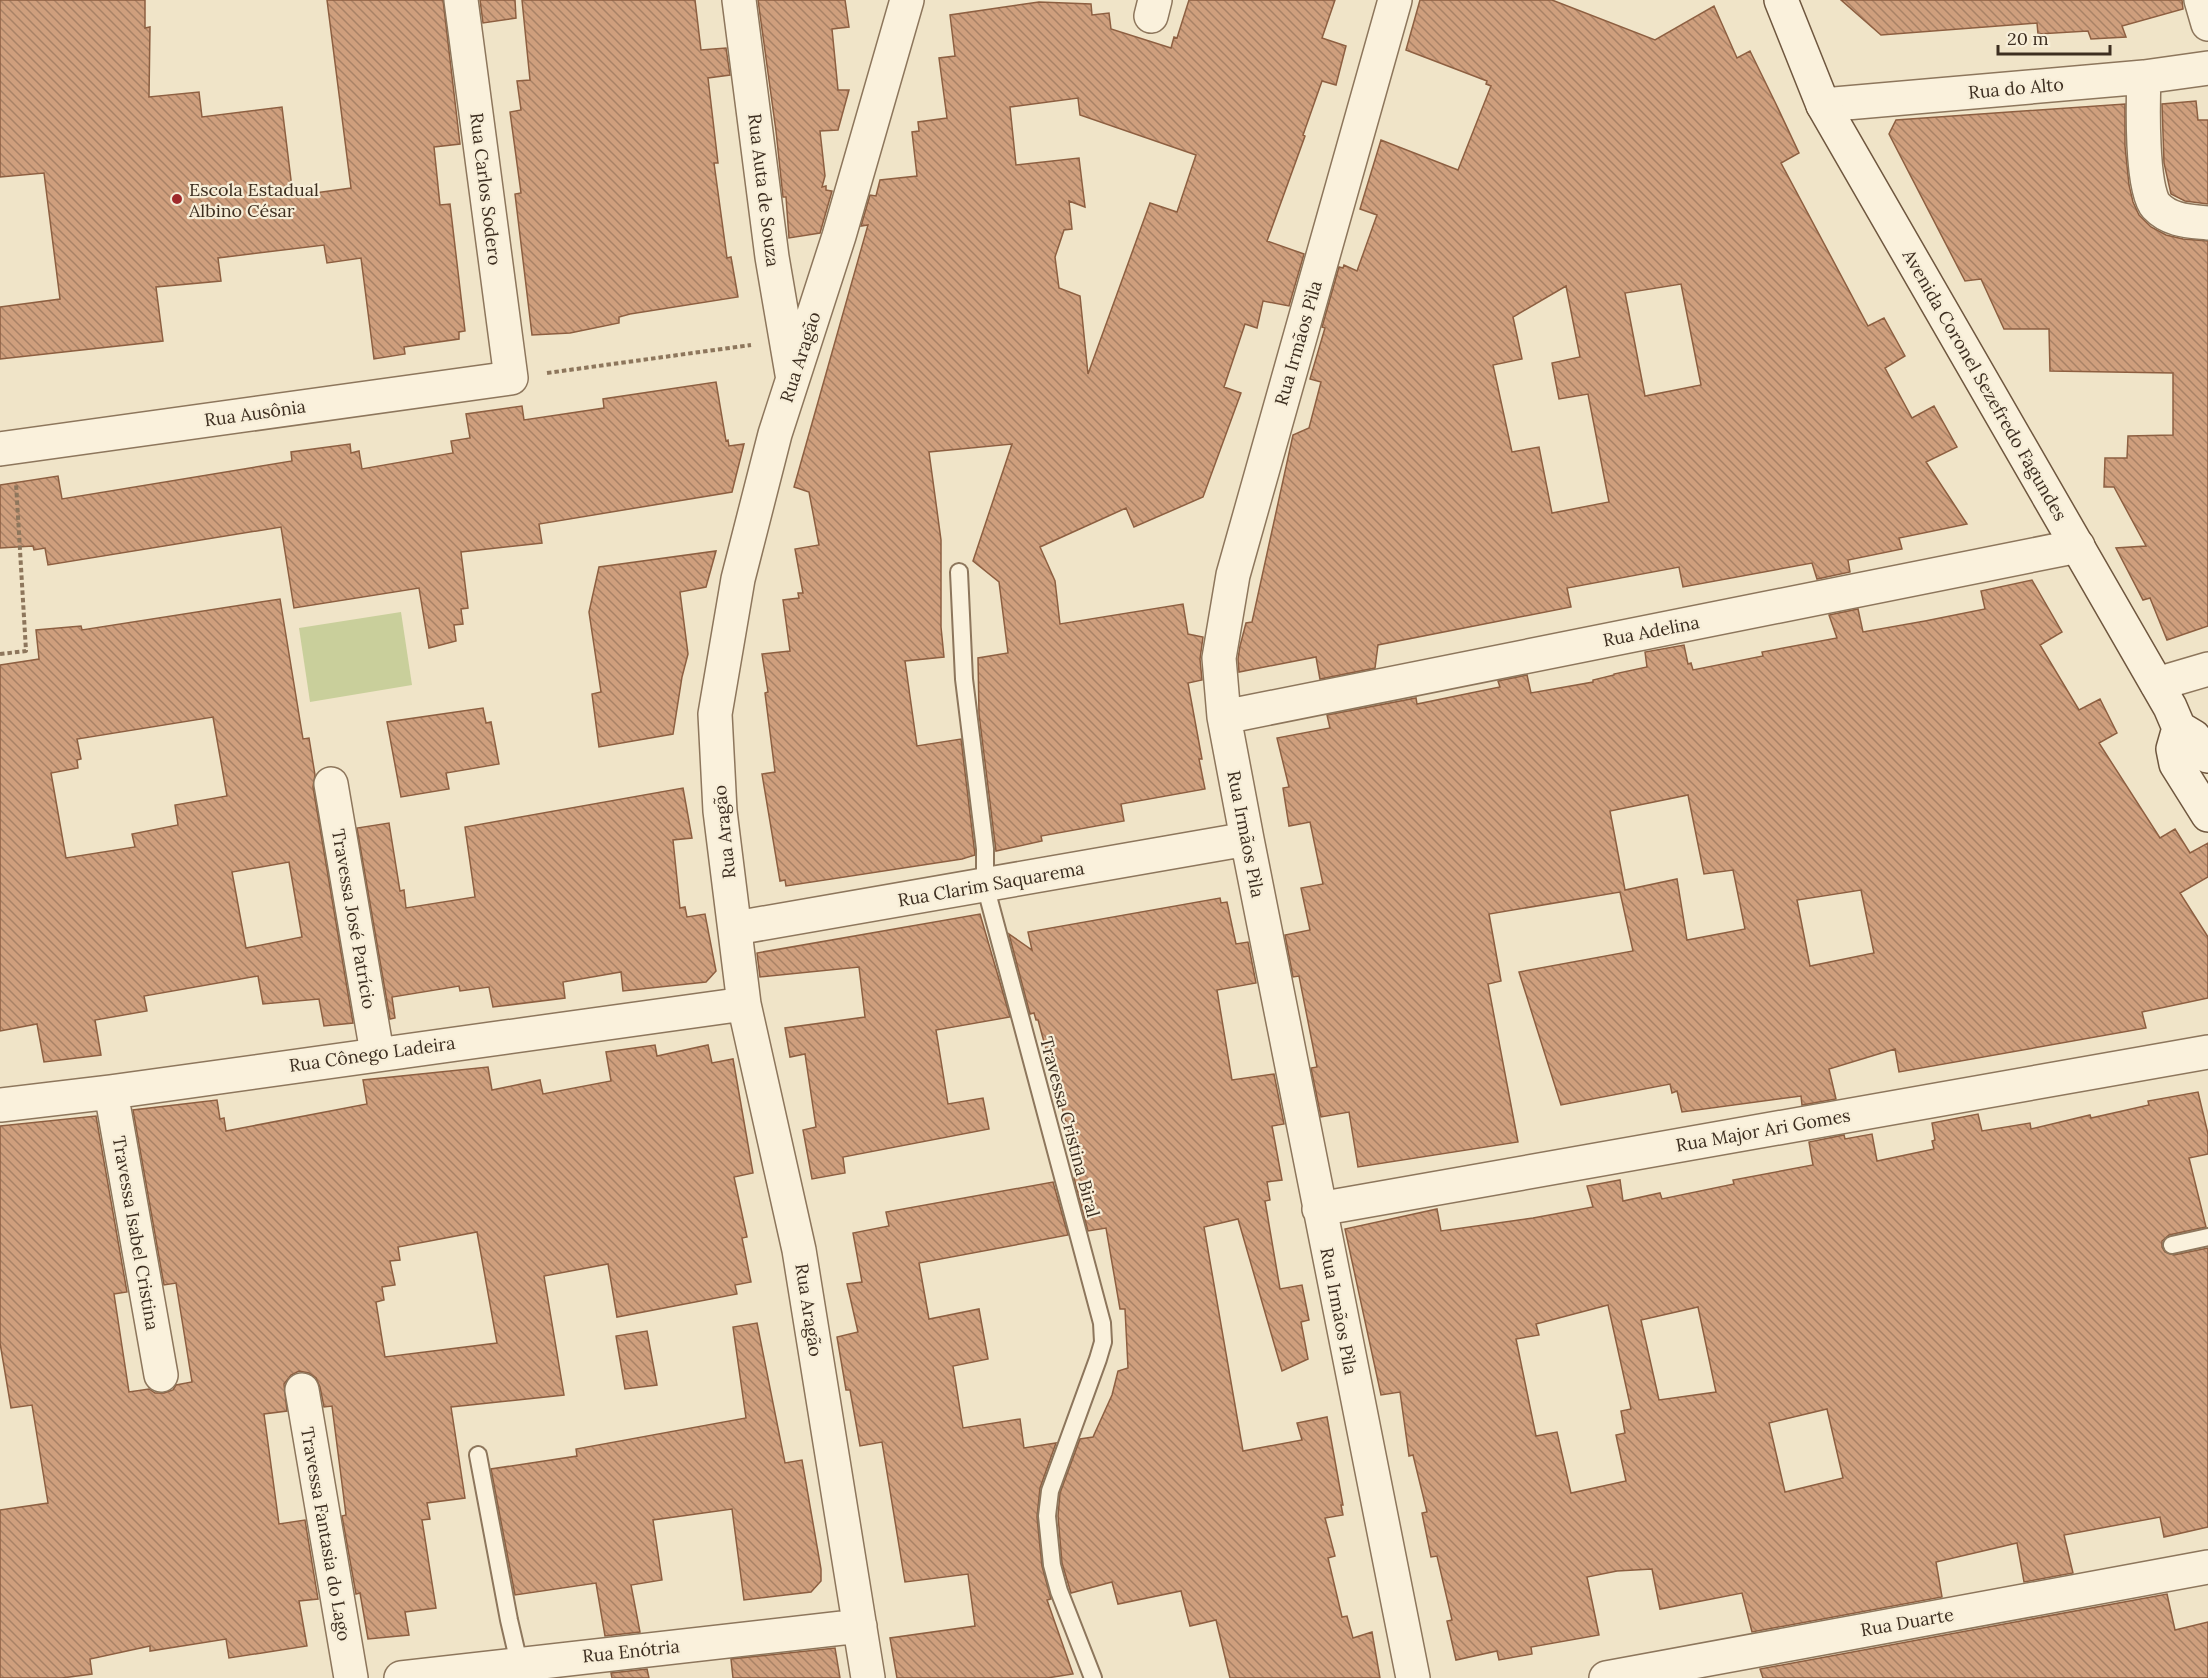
<svg xmlns="http://www.w3.org/2000/svg" width="2208" height="1678" font-family="Lora,serif">
  <style>
    .grass { fill: #c9cf9b }
    .building { fill: url(#building-back-hatch); stroke: #8d5f41; stroke-width: 1.5; fill-rule: evenodd }
    .lines { fill: none; stroke-linecap: round; stroke-linejoin: round }
    .service-casing { stroke: #8d765c; stroke-width: 20 }
    .minor-casing { stroke: #8d765c; stroke-width: 36 }
    .secondary-casing { stroke: #6f573f; stroke-width: 36 }
    .path { stroke: #8d765c; stroke-width: 4; stroke-dasharray: 4.5 3; stroke-linecap: butt }
    .service { stroke: #faf1dc; stroke-width: 16 }
    .minor { stroke: #faf1dc; stroke-width: 33 }
    .secondary { stroke: #faf1dc; stroke-width: 33 }
    .poi-dot { fill: #9e2a2b; stroke: #f7eed8; stroke-width: 2 }
    .labels { text-anchor: middle; dominant-baseline: central; stroke-width: 4.5; stroke-linejoin: round; paint-order: stroke }
    .street-label { font-size: 18px; fill: #3d2e20; stroke: #f7eed8 }
    .poi-label { font-size: 18px; fill: #3d2e20; stroke: #f7eed8; text-anchor: start }
  </style>
  <defs>
    <pattern id="building-back-hatch" width="6" height="6" patternUnits="userSpaceOnUse" patternTransform="scale(1.5)"><rect width="6" height="6" fill="#cf9f7d"/><path d="M-1 5l2 2M0 0l6 6M5-1l2 2" fill="none" stroke="#a98266"/></pattern>
  </defs>
  <rect width="100%" height="100%" fill="#f0e4c8"/>
  <!-- grass -->
  <path class="grass" d="M401 612 412 685 310 702 299 628Z"/>
  <!-- building -->
  <path class="building" d="M0 0H145V28L150 27 149 97 199 92 202 117 282 107 293 196 351 188 327 0H443L460 144 434 147 440 205 450 204 465 331 459 332V339L404 347 405 354 374 359 361 258 327 263 324 245 218 258 221 281 156 287 163 341 0 359V307L60 299 44 173 0 177Z
    M480 0H515L516 18 483 23Z
    M522 0H695L701 50 726 48 730 75 708 78 718 163H714L727 258 731 257 738 297 630 314 619 317V323L570 333 532 335 515 194 521 193 510 112 521 110 517 81 530 80Z
    M758 0H845L849 27 832 29 838 90H849L838 130 820 131 825 176 822 187 826 186V190L832 191 820 233 789 238 786 197H783L776 131Z
    M1189 0H1335L1322 38 1346 46 1336 85 1322 81 1303 135 1305 136 1267 241 1304 254 1289 306 1263 301 1257 328 1245 324 1224 387 1241 393 1203 497 1134 527 1126 508 1040 547 1055 581 1060 624 1183 604 1188 634 1203 637 1200 659 1202 680 1188 683 1202 759H1199L1205 789 1121 804 1124 821 1041 836 1042 841 996 851 979 714 978 658 1008 653 999 582 973 561 1012 444 929 452 941 540V627L944 657 905 661 917 746 961 739 975 855 962 859 786 886 785 880 780 881 762 774 775 772 765 693 768 692 762 654 790 651 783 600 799 598 798 593H803L795 549 819 545 809 492 794 487 868 225 861 226 870 195 876 196 880 180 917 176 912 132 919 131 918 122 947 118 939 58 955 56 950 15 1039 2 1091 4 1092 15 1109 13 1111 29 1171 48 1174 37 1177 38ZM1078 98 1080 115 1196 155 1177 212 1150 203 1088 374 1080 296 1059 288 1055 257 1064 230 1072 229 1069 201 1085 207 1079 158 1016 165 1010 107Z
    M1420 0H1552L1655 40 1714 6 1737 58 1750 51 1775 102 1799 153 1781 163 1868 326 1884 318 1905 356 1885 368 1912 418 1934 406 1957 447 1926 462 1967 524 1899 538 1902 549 1848 560 1850 572 1817 579 1812 563 1683 587 1679 567 1567 588 1571 607 1378 645 1375 668 1320 679 1316 657 1239 672 1238 659 1240 646 1246 623 1252 622 1293 435 1309 428 1321 382 1310 379 1325 328 1322 327 1339 267 1343 268 1344 265 1357 271 1377 215 1360 209 1381 140 1458 170 1491 86 1486 84 1487 81 1406 50ZM1681 284 1701 385 1645 396 1625 293ZM1566 286 1580 357 1552 363 1559 399 1588 394 1609 502 1552 513 1539 447 1512 452 1493 365 1522 359 1513 317Z
    M1841 0H2182L2183 9 2122 26 2126 37 2091 39 2088 31 2038 34 2037 23 1881 35Z
    M2196 101 2198 120H2208V204L2185 201 2171 194 2164 163 2162 104Z
    M2125 104V146L2129 185 2133 202 2139 215 2151 227 2166 235 2183 239 2208 241V626L2167 640 2150 598 2143 600 2116 548 2146 546 2114 487H2104L2105 458H2127L2128 436 2173 435V373L2050 371 2049 329H2004L1981 279 1965 281 1889 134 1896 120Z
    M716 382 726 441 728 440 729 446 744 444 732 492 539 524 542 543 461 552 468 608 461 609 463 624 454 625 456 641 429 648 419 588 294 608 281 527 48 565 45 548 34 550 33 546 0 548V485L58 476 62 499 292 461 291 452 350 444 351 453 359 451 362 469 453 453 451 441 470 438 466 414 522 406 524 420 604 408 603 399Z
    M716 551 706 587 680 592 688 654 682 677 673 734 599 747 592 694 601 692 589 612 599 567Z
    M2032 580 2062 632 2040 645 2079 710 2100 699 2117 733 2099 743 2160 838 2175 829 2190 853 2208 843V877L2180 893 2208 937V998L2142 1012 2146 1028 1899 1072 1895 1049 1829 1069 1836 1099 1802 1105 1801 1096 1682 1112 1677 1091 1672 1093 1670 1084 1561 1105 1519 972 1633 951 1620 892 1489 914 1501 981 1488 984 1518 1142 1358 1167 1349 1112 1321 1117 1311 1068 1317 1067 1299 976 1293 977 1285 935 1310 930 1301 888 1323 884 1310 822 1289 826 1283 788 1289 787 1277 738 1330 728 1327 715 1416 698 1417 704 1500 687 1498 681 1527 675 1531 693 1593 682V680L1614 675V674L1647 667 1645 652 1684 645 1688 664 1691 663 1693 670 1763 656 1762 652 1837 638 1829 615 1858 609 1863 632 1925 621 1985 609 1981 591ZM1688 795 1704 874 1733 870 1745 929 1687 940 1677 879 1625 890 1610 811ZM1861 890 1874 953 1810 966 1797 900Z
    M280 599 303 739 309 738 315 775 313 787 353 1023 324 1026 319 999 263 1004 258 976 144 996 147 1011 95 1020 101 1055 44 1062 37 1024 0 1031V665L39 659 36 630 81 626 82 630ZM213 717 227 796 175 805 178 825 132 834 135 847 66 858 51 773 78 768 77 760 81 759 77 739ZM289 862 302 937 246 948 232 872Z
    M483 708 486 723 491 722 499 764 446 773 449 789 401 797 387 722Z
    M683 788 692 838 673 840 680 908 685 907 687 917 705 914 716 971 706 982 623 991 621 972 563 982 565 998 493 1007 489 987 460 991 459 986 392 997 395 1018 390 1019 357 828 389 823 400 891 404 890 406 908 475 897 465 827Z
    M1220 898 1221 903 1227 902 1236 944 1248 942 1256 983 1217 990 1232 1080 1274 1074 1284 1124 1272 1126 1282 1180 1267 1182 1270 1200 1265 1201 1280 1289 1302 1285 1309 1320 1301 1322 1308 1359 1282 1371 1238 1219 1204 1227 1243 1451 1302 1440 1297 1423 1327 1417 1343 1505H1341L1343 1515 1325 1518 1335 1556 1328 1558 1342 1617 1347 1616 1353 1638 1372 1632 1380 1678H1230L1216 1620 1190 1626 1181 1591 1118 1604 1112 1582 1071 1593 1062 1563 1058 1516 1060 1493 1080 1439 1093 1437 1112 1395 1118 1371 1128 1368 1125 1309H1120L1106 1228 1088 1231 1074 1178 1078 1177 1072 1144 1038 1020H1036L1034 1013 1030 1014 1009 934 1032 950 1028 932Z
    M980 914 1010 1017 936 1030 948 1104 983 1098 989 1129 843 1157 845 1173 812 1179 803 1130 816 1127 805 1054 790 1057 785 1028 865 1017 859 967 760 977 757 953Z
    M655 1045 657 1056 708 1045 712 1063 733 1059 753 1173 734 1177 747 1237 742 1238 751 1282 735 1285 737 1294 617 1317 608 1264 544 1276 564 1395 451 1407 465 1498 427 1503 430 1519 422 1520 436 1608 405 1612 409 1635 368 1639 360 1593 356 1594 342 1516 346 1515 332 1406 324 1407 320 1387 316 1378 309 1373 299 1371 291 1375 284 1384 287 1411 264 1414 279 1524 305 1520 318 1599 299 1601 307 1646 229 1658 226 1639 150 1651V1646L90 1659 92 1674 62 1678H0V1510L48 1503 32 1405 11 1408 0 1343V1126L96 1116 127 1292 114 1294 129 1392 149 1389 155 1393H164L173 1390 176 1385 192 1382 176 1283 164 1285 133 1110 217 1100 220 1119 224 1118 226 1131 367 1104 363 1080 488 1067 492 1090 540 1080 543 1094 611 1081 606 1052ZM477 1232 497 1343 385 1357 376 1302 384 1300 382 1287 395 1285 390 1261 400 1260 398 1247Z
    M2198 1092 2208 1134V1154L2189 1158 2206 1227 2169 1235 2162 1241V1247L2165 1252 2174 1255 2208 1248V1527L2164 1537 2160 1517 2064 1535 2073 1573 2024 1582 2017 1543 1936 1562 1942 1597 1752 1632 1742 1593 1660 1609 1652 1569 1617 1571 1587 1577 1599 1635 1531 1647 1532 1654 1499 1660 1497 1651 1456 1660 1447 1621 1452 1620 1437 1556 1431 1557 1422 1513 1427 1512 1413 1455 1409 1456 1400 1392 1381 1395 1345 1229 1437 1209 1441 1231 1533 1218 1593 1207 1587 1186 1620 1180 1623 1201 1660 1193 1662 1199 1734 1184 1733 1180 1813 1165 1809 1142 1844 1135 1845 1139 1872 1134 1877 1161 1934 1149 1932 1141 1935 1140 1932 1123 1978 1114 1982 1131 2030 1123 2031 1129 2090 1115 2091 1118 2149 1105 2148 1101ZM1608 1305 1631 1409 1621 1411 1625 1433 1616 1435 1626 1481 1571 1493 1557 1432 1536 1436 1516 1339 1539 1335 1536 1324ZM1698 1307 1716 1392 1659 1400 1641 1320ZM1827 1409 1843 1478 1785 1492 1769 1423Z
    M1053 1182 1068 1235 919 1263 929 1319 979 1309 988 1359 953 1366 963 1428 1020 1419 1024 1448 1056 1443 1040 1488 1037 1517 1042 1566 1051 1599 1047 1600 1073 1674 1047 1678H897L890 1638 975 1626 968 1574 905 1582 882 1442 860 1446 850 1390H846L837 1337 858 1332 847 1284 862 1282 853 1233 889 1226 886 1212Z
    M757 1323 785 1463 802 1460 821 1569V1581L811 1592 744 1600 732 1509 653 1520 662 1580 631 1585 640 1632 605 1636 596 1583 515 1595 491 1469 577 1456 576 1449 746 1418 733 1327Z
    M647 1331 657 1385 625 1389 616 1336Z
    M2167 1594 2175 1630 2208 1622V1678H1763L1760 1669Z
    M835 1648 840 1678H733L731 1659Z
    M647 1669 649 1678H612L611 1673Z"/>
  <g class="lines">
    <defs>
      <path id="service" d="M959 572 964 679 985 849V885L1102 1323 1103 1342 1098 1359 1050 1491 1047 1516 1052 1565 1059 1591 1093 1678
        M2172 1245 2208 1237
        M478 1455 509 1620 519 1663"/>
      <path id="minor" d="M739 0 772 257 792 374
        M1395 0 1233 575 1219 658 1224 717 1247 839 1413 1678
        M2201 0 2208 24
        M1151 16 1155 0
        M2144 77C2143 102 2141 190 2156 206 2170 221 2189 221 2208 223
        M1823 105 2144 77 2208 68
        M0 449 511 378 461 0
        M2157 684 2208 669
        M1224 717 2078 546
        M331 784 377 1053
        M736 928 1247 839
        M111 1092 161 1375
        M0 1105 111 1092 744 1004
        M1319 1209 2208 1052
        M302 1390 351 1678
        M401 1678 860 1626
        M868 1678 799 1250 744 1004 720 811 715 714 738 579 775 434 839 236 907 0
        M1606 1678 2208 1567"/>
      <path id="secondary" d="M1781 0 1823 105 2170 707 2179 728 2194 737 2208 756
        M2179 728 2173 749 2176 764 2208 815"/>
    </defs>
    <!-- service casing -->
    <use href="#service" class="service-casing"/>
    <!-- minor casing -->
    <use href="#minor" class="minor-casing"/>
    <!-- secondary casing -->
    <use href="#secondary" class="secondary-casing"/>
    <!-- path -->
    <path class="path" d="M547 373 751 345
      M0 654 26 651 16 483"/>
    <!-- service -->
    <use href="#service" class="service"/>
    <!-- minor -->
    <use href="#minor" class="minor"/>
    <!-- secondary -->
    <use href="#secondary" class="secondary"/>
  </g>
  <!-- markers -->
  <circle class="poi-dot" cx="177" cy="199" r="6"/>
  <g class="labels">
    <!-- street labels -->
    <g class="street-label">
      <text transform="translate(2016 88) rotate(-5)">Rua do Alto</text>
      <text transform="translate(486 189) rotate(83)">Rua Carlos Sodero</text>
      <text transform="translate(764 190) rotate(83)">Rua Auta de Souza</text>
      <text transform="translate(1298 343) rotate(-74)">Rua Irmãos Pìla</text>
      <text transform="translate(800 357) rotate(-72)">Rua Aragão</text>
      <text transform="translate(1985 385) rotate(60)">Avenida Coronel Sezefredo Fagundes</text>
      <text transform="translate(255 413) rotate(-8)">Rua Ausônia</text>
      <text transform="translate(1651 631) rotate(-11)">Rua Adelina</text>
      <text transform="translate(724 832) rotate(-96)">Rua Aragão</text>
      <text transform="translate(1246 834) rotate(79)">Rua Irmãos Pìla</text>
      <text transform="translate(991 884) rotate(-10)">Rua Clarim Saquarema</text>
      <text transform="translate(354 919) rotate(80)">Travessa José Patrício</text>
      <text transform="translate(372 1054) rotate(-8)">Rua Cônego Ladeira</text>
      <text transform="translate(1070 1127) rotate(75)">Travessa Cristina Biral</text>
      <text transform="translate(1763 1130) rotate(-10)">Rua Major Ari Gomes</text>
      <text transform="translate(136 1233) rotate(80)">Travessa Isabel Cristina</text>
      <text transform="translate(809 1310) rotate(81)">Rua Aragão</text>
      <text transform="translate(1339 1311) rotate(79)">Rua Irmãos Pìla</text>
      <text transform="translate(326 1534) rotate(80)">Travessa Fantasia do Lago</text>
      <text transform="translate(1907 1622) rotate(-10)">Rua Duarte</text>
      <text transform="translate(631 1651) rotate(-6)">Rua Enótria</text>
    </g>
    <!-- poi labels -->
    <g class="poi-label">
      <text x="189" y="189">Escola Estadual<tspan x="189" dy="21">Albino César</tspan></text>
    </g>
  </g>
  <!-- scale -->
  <path d="M1998 45v9h112v-9" fill="none" stroke="#3d2e20" stroke-width="3"/>
  <text x="2007" y="45" font-size="18" fill="#3d2e20" stroke="#f7eed8" stroke-width="4.5" paint-order="stroke">20 m</text>
</svg>
